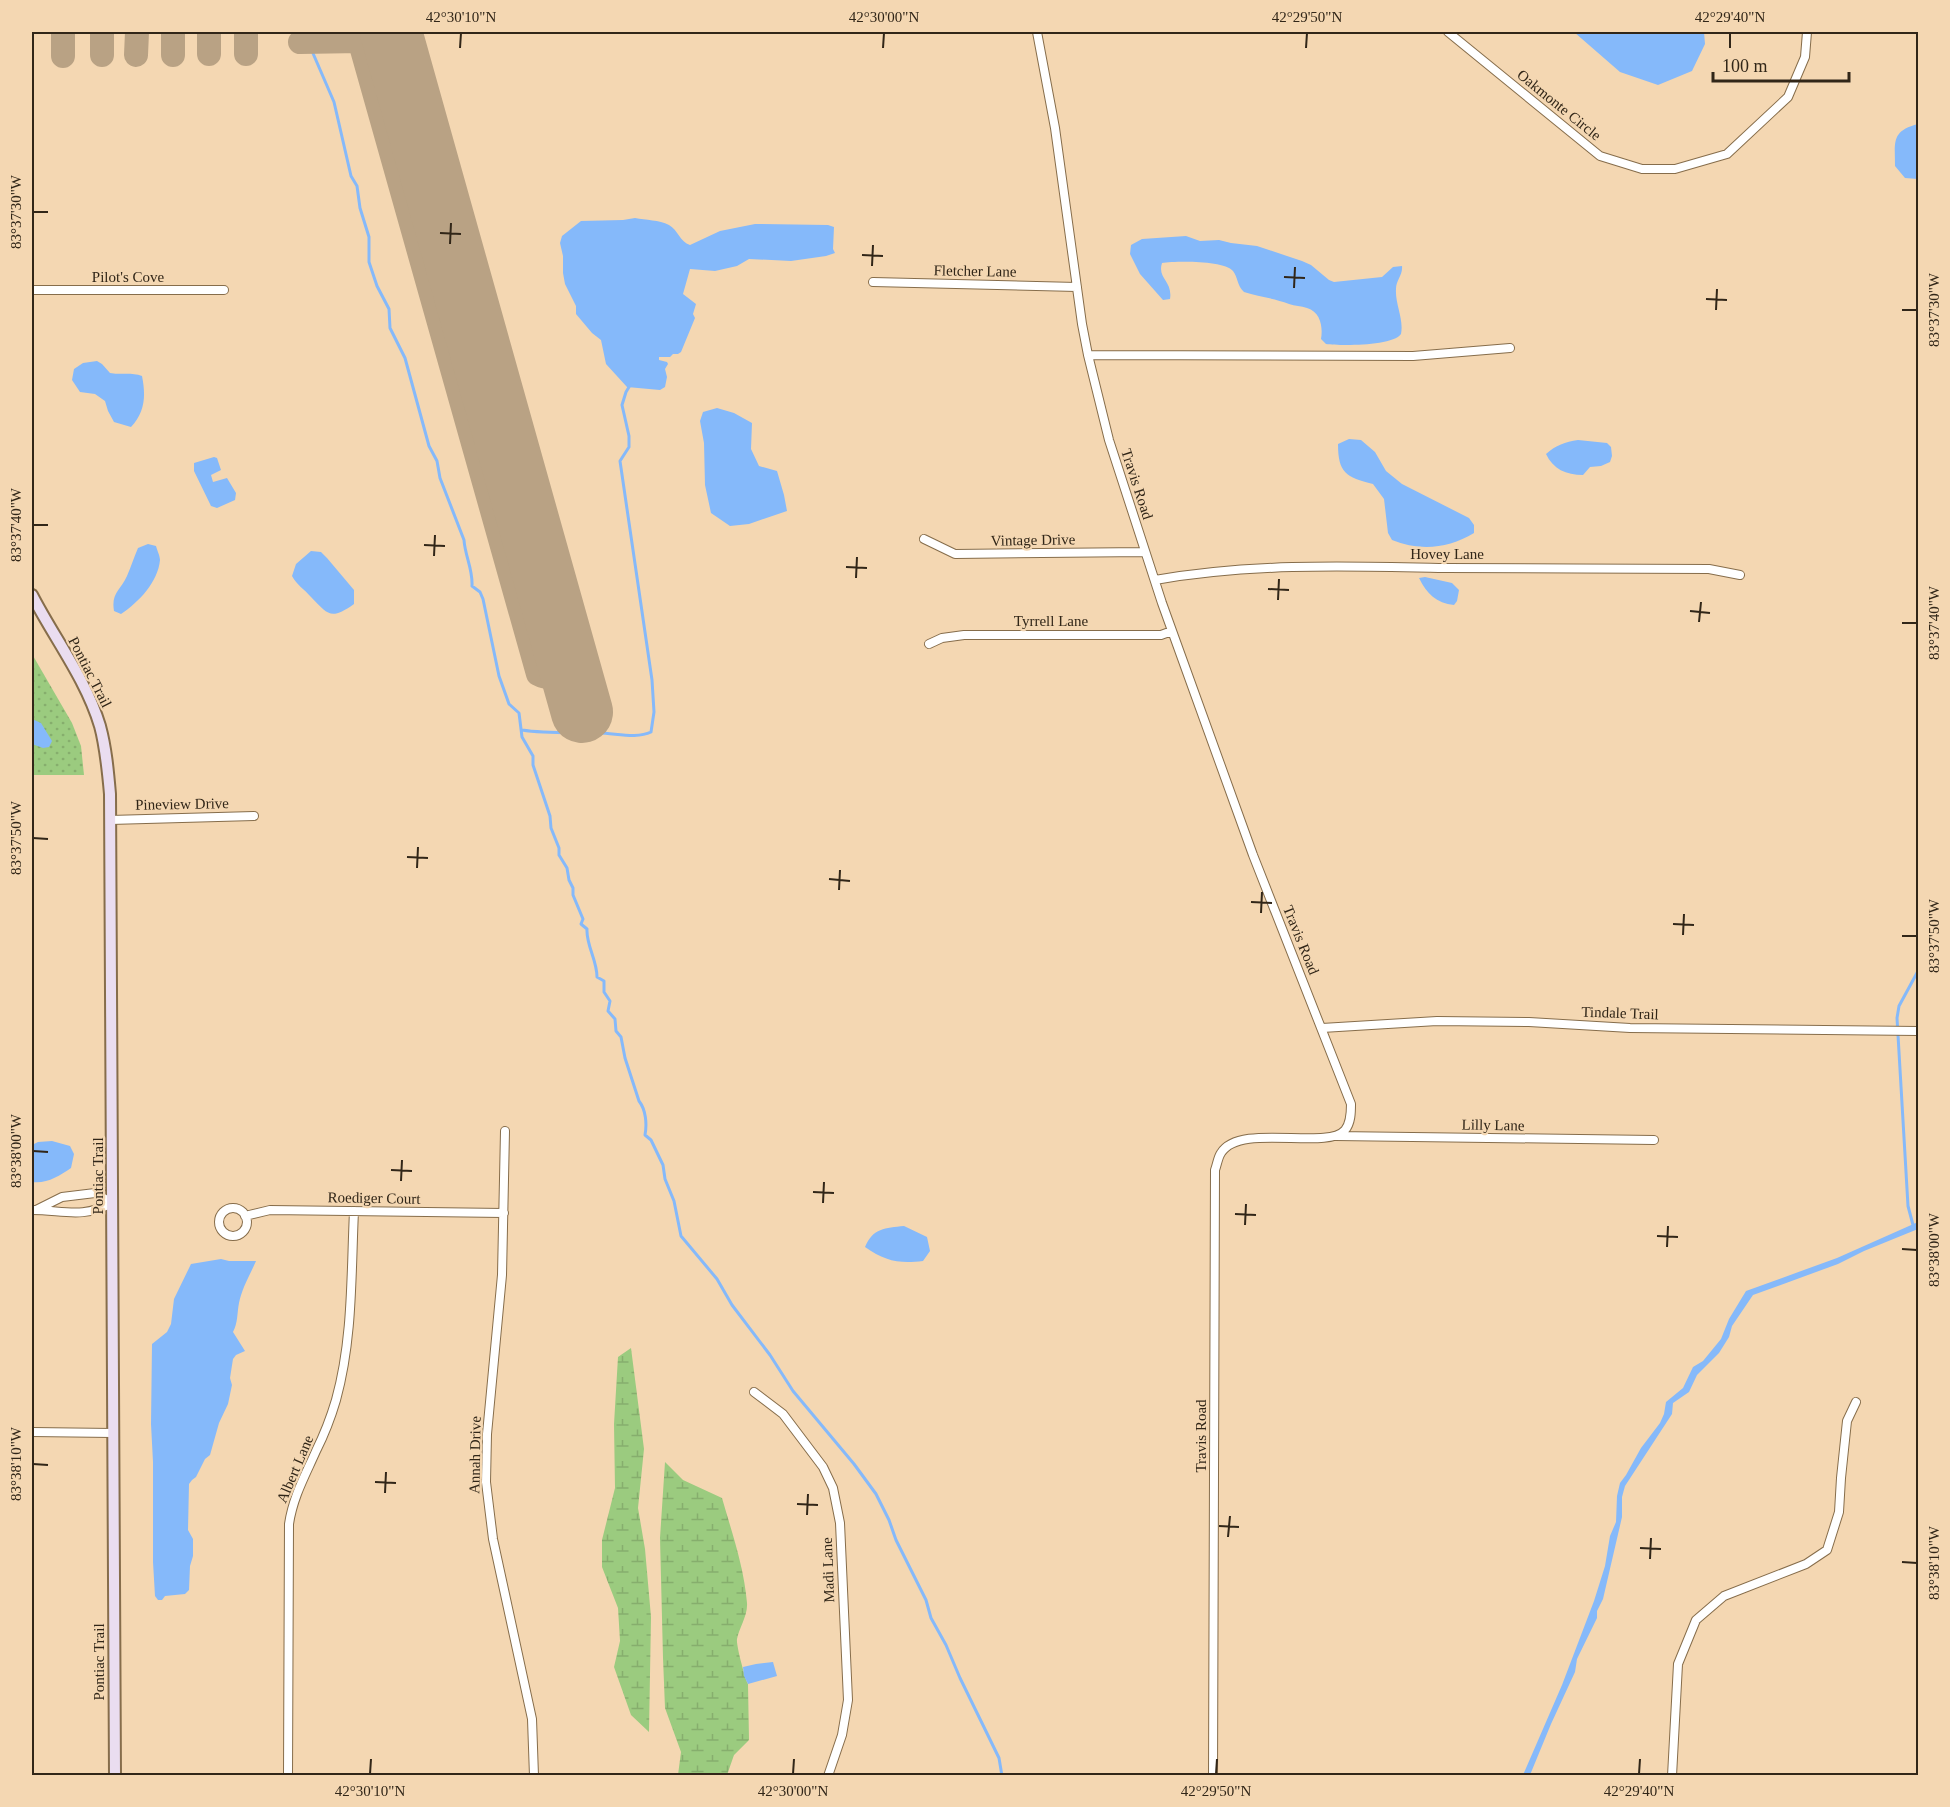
<svg xmlns="http://www.w3.org/2000/svg" width="1950" height="1807" font-family="Georgia,serif">
  <style>
    .grass { fill: url(#grass-dots) }
    .wetland { fill: url(#wetland-marsh) }
    .water { fill: #85b9fa }
    .lines { fill: none; stroke-linecap: round; stroke-linejoin: round }
    .stream { stroke: #85b9fa; stroke-width: 3 }
    .taxiway { stroke: #b9a284; stroke-width: 24 }
    .runway { stroke: #b9a284; stroke-width: 62 }
    .minor-casing { stroke: #866d4b; stroke-width: 10 }
    .secondary-casing { stroke: #866d4b; stroke-width: 14 }
    .minor { stroke: #fff; stroke-width: 8 }
    .secondary { stroke: #eaddf0; stroke-width: 10 }
    .ticks { fill: none; stroke: #312618; stroke-width: 2 }
    .labels { text-anchor: middle; dominant-baseline: central; stroke-width: 4.5; stroke-linejoin: round; paint-order: stroke }
    .street-label { font-size: 15px; fill: #312618; stroke: #f4d7b2 }
    .neatline { fill: none; stroke: #312618; stroke-width: 2 }
    .ticks-label { font-size: 15px; text-anchor: middle; fill: #312618 }
  </style>
  <defs>
    <pattern id="grass-dots" width="8" height="8" patternUnits="userSpaceOnUse" patternTransform="scale(1.5)"><rect width="8" height="8" fill="#9bcb7f"/><path d="M2 2h.1M6 6h.1" fill="none" stroke="#86ae6d" stroke-width="1.8" stroke-linecap="round"/></pattern>
    <pattern id="wetland-marsh" width="20" height="14" patternUnits="userSpaceOnUse" patternTransform="scale(1.5)"><rect width="20" height="14" fill="#9bcb7f"/><path d="M1 5h8M5 5V1M11 12h8M15 12V8" fill="none" stroke="#86ae6d"/></pattern>
  </defs>
  <rect width="100%" height="100%" fill="#f4d7b2"/>
  <!-- grass -->
  <path class="grass" d="M32 654 72 723 81 746 84 775H32Z"/>
  <!-- wetland -->
  <path class="wetland" d="M631 1348 644 1449 638 1508 645 1549 651 1617 649 1732 631 1715 614 1667 620 1641 618 1608 602 1567V1540L615 1488 614 1424 618 1357Z
    M665 1462 683 1480 722 1498C732 1533 744 1567 747 1603 748 1615 739 1628 737 1639 736 1645 745 1678 748 1684L749 1740 734 1755 727 1775H678L681 1752 665 1708 663 1658 660 1538Z"/>
  <!-- water -->
  <path class="water" d="M1574 32H1704L1705 44 1692 71 1658 85 1620 72Z
    M1918 124V179L1905 178 1895 166C1895 142 1891 131 1918 124Z
    M635 218C646 220 659 220 669 225 678 230 680 242 690 245L720 231 755 224 828 225 834 227 833 249 835 253 826 256 791 261 749 259 737 266 715 271 690 269 683 294 696 304 693 314 695 318 681 352 678 354H673L670 357H659V360L667 362 668 364 665 369 667 377 665 387 660 390 627 387 606 364 601 340 592 333 576 314V306L565 284 563 273V256L560 243 562 236 581 221 623 220Z
    M1186 236 1200 241 1219 240 1231 243 1257 246 1302 261 1311 265 1329 280 1334 282 1382 277 1393 267 1402 266C1403 275 1396 280 1396 289 1395 304 1404 319 1401 334 1393 346 1341 346 1326 344L1321 339C1323 328 1321 312 1307 308 1301 306 1295 306 1289 304 1274 298 1259 297 1244 292 1237 286 1238 277 1233 271 1224 260 1175 261 1162 263 1157 279 1173 281 1170 299L1163 300 1140 274 1130 254 1131 245 1142 239Z
    M97 361 102 364 110 373C121 375 132 372 142 376 146 396 145 412 131 427L114 422 108 411 105 401 95 394 80 392 72 380 74 369 83 363Z
    M717 408 734 413 752 423 751 449 759 466 777 471 784 495 787 511 749 524 730 526 711 513 705 485 704 443 700 421 703 412Z
    M1349 439 1361 440 1375 452 1386 471 1402 484 1469 518 1474 525V533C1448 549 1419 551 1392 540L1388 533 1384 499 1373 484C1346 477 1338 473 1338 444Z
    M1578 440 1607 443 1611 447 1612 456 1610 462 1601 466 1590 467 1583 475C1566 475 1553 469 1546 454 1556 445 1565 442 1578 440Z
    M214 457 217 458 221 470 211 475 213 482 227 478 236 493 235 500 217 508 211 506 194 471V463Z
    M148 544 156 546C157 550 160 556 160 560 158 582 139 602 121 614L114 611C111 593 120 591 127 576 131 567 134 557 138 548Z
    M311 551 321 552 327 558 354 590V604C330 621 328 614 311 597 304 589 297 585 292 576L296 564Z
    M1425 577 1452 583 1459 590 1457 601 1454 605C1436 603 1427 594 1419 578Z
    M32 719 41 723 52 741 49 747 43 748 32 744Z
    M52 1141 70 1146 74 1154 71 1168C59 1176 47 1184 32 1182V1145L38 1142Z
    M1918 1222V1229L1864 1251 1838 1264 1753 1295 1732 1326 1729 1337 1719 1353 1697 1375 1689 1392 1673 1403 1672 1414 1625 1486 1622 1497V1517L1603 1599 1597 1611V1618L1577 1659 1575 1672 1551 1724 1530 1775H1523L1562 1685 1594 1601 1605 1566 1610 1536 1616 1522 1617 1496 1620 1483 1626 1475 1641 1448 1660 1423 1664 1414 1666 1402 1683 1388 1693 1367 1703 1361 1721 1339 1729 1319 1746 1291 1837 1258Z
    M904 1226 927 1237 930 1251 923 1261C899 1264 885 1261 865 1247 873 1228 885 1228 904 1226Z
    M221 1259 229 1261H256C250 1275 242 1288 239 1303 237 1313 238 1323 233 1332L245 1351 236 1355 233 1359 230 1378 232 1385 228 1404 219 1423 210 1455 205 1459 196 1477 192 1480 189 1484 188 1530 193 1539V1556L190 1566 189 1590 185 1594 165 1596 162 1600H158L155 1596 153 1562V1462L151 1424 152 1344 167 1332 171 1324 174 1299 191 1264Z
    M773 1662 777 1676 748 1684 744 1676 743 1667 756 1664Z"/>
  <g class="lines">
    <!-- stream -->
    <path class="stream" d="M312 51 334 102 351 176 357 186 360 208 369 237V262L377 286 389 309 390 328 405 358 429 446 437 461 440 478 464 540C465 556 473 569 472 586L480 592 483 599 499 676 509 704 519 713 522 737 533 756V765L550 816 551 828 559 848V855L567 868 569 880 573 888V895L583 919 581 924 587 929C586 945 597 960 597 977L604 981V992L610 1001 608 1011 615 1019 616 1031 621 1037 625 1058 639 1101C646 1110 647 1124 645 1135L651 1140 663 1165 665 1179 674 1201 681 1236 717 1279 732 1305 770 1355 793 1391 854 1464 876 1494 889 1520 896 1540 926 1600 931 1618 946 1645 960 1678 999 1758 1002 1776
      M522 730C547 734 573 732 599 733 615 733 637 739 651 732L654 712 652 680 620 461 629 447V436L622 405 626 392 629 387
      M1913 1225 1908 1206 1897 1018 1899 1006 1918 971"/>
    <!-- taxiway -->
    <path class="taxiway" d="M102 32V55
      M246 32V54
      M357 32 538 674C549 680 560 677 572 676
      M300 42 360 41
      M209 54V32
      M136 55 137 32
      M173 55V32
      M63 56V32
      M443 335 474 327
      M529 640 559 632"/>
    <!-- runway -->
    <path class="runway" d="M391 32 582 712"/>
    <defs>
      <path id="minor" d="M1037 32 1055 128 1082 324 1088 355 1109 440 1162 603 1253 855 1351 1104C1351 1112 1351 1123 1345 1130 1327 1151 1240 1122 1221 1153 1218 1157 1217 1165 1215 1170L1213 1776
        M1448 32 1600 156 1642 169H1675L1727 154 1788 97 1805 57 1807 32
        M873 282 1077 287
        M32 290H224
        M1088 355 1413 356 1510 348
        M924 539 955 554 1145 552
        M1155 580C1252 563 1347 566 1445 568 1533 569 1621 568 1709 569L1740 575
        M929 644 942 638 964 635H1161L1172 631
        M110 820 254 816
        M1322 1028 1437 1021 1529 1022 1630 1028 1918 1031
        M505 1131 502 1275 487 1434 486 1482 493 1539 532 1719 534 1776
        M1336 1136 1654 1140
        M219 1222a14 14 0 1 1 28 0a14 14 0 1 1-28 0Z
        M32 1210C63 1210 82 1219 112 1203
        M36 1210 62 1197 95 1193 112 1203
        M245 1216 270 1210 504 1213
        M754 1392 783 1414 823 1467 833 1488 840 1523 848 1700 842 1735 828 1776
        M32 1432 113 1433
        M288 1776 289 1524C293 1497 305 1476 316 1451 324 1435 331 1417 336 1400 353 1339 351 1274 354 1211
        M1672 1776 1678 1664 1696 1620 1724 1596 1806 1564 1827 1550 1839 1512 1841 1478 1847 1421 1856 1402"/>
      <path id="secondary" d="M32 595C54 638 86 679 100 726 106 748 108 771 110 794L115 1776"/>
    </defs>
    <!-- minor casing -->
    <use href="#minor" class="minor-casing"/>
    <!-- secondary casing -->
    <use href="#secondary" class="secondary-casing"/>
    <!-- minor -->
    <use href="#minor" class="minor"/>
    <!-- secondary -->
    <use href="#secondary" class="secondary"/>
  </g>
  <!-- ticks -->
  <path class="ticks" d="M460 48 461 33M883 48 884 33M1306 48 1307 33M1730 48V33M33 212H48M440 233 461 234M450 244 451 223M862 255 883 256M872 266 873 245M1284 277 1305 278M1294 288 1295 267M1706 299 1727 300M1716 310 1717 289M1902 310H1917M33 525H48M424 545 445 546M434 556 435 535M846 567 867 568M856 578 857 557M1268 589 1289 590M1278 600 1279 579M1690 611 1710 613M1699 622 1701 602M1902 623H1917M33 838 48 839M407 857 428 858M417 868 418 847M829 879 850 881M839 890 840 870M1251 902 1272 903M1261 913 1262 892M1673 924 1694 925M1683 935 1684 914M1902 936H1917M33 1151 48 1152M391 1170 412 1171M401 1181 402 1160M813 1192 834 1193M823 1203 824 1182M1235 1214 1256 1215M1245 1225 1246 1204M1657 1236 1678 1237M1667 1247 1668 1226M1902 1249 1917 1250M33 1464 48 1465M375 1482 396 1483M385 1493 386 1472M797 1504 818 1505M807 1515 808 1494M1219 1526 1239 1527M1228 1537 1230 1516M1640 1548 1661 1549M1650 1559 1651 1538M1902 1562 1917 1563M370 1774 371 1759M793 1774 794 1759M1216 1774 1217 1759M1639 1774 1640 1759"/>
  <g class="labels">
    <!-- street labels -->
    <g class="street-label">
      <text transform="translate(1559 105) rotate(39)">Oakmonte Circle</text>
      <text transform="translate(975 271) rotate(1)">Fletcher Lane</text>
      <text x="128" y="277">Pilot's Cove</text>
      <text transform="translate(1137 484) rotate(72)">Travis Road</text>
      <text transform="translate(1033 540) rotate(-1)">Vintage Drive</text>
      <text x="1447" y="554">Hovey Lane</text>
      <text x="1051" y="621">Tyrrell Lane</text>
      <text transform="translate(90 672) rotate(63)">Pontiac Trail</text>
      <text transform="translate(182 804) rotate(-1)">Pineview Drive</text>
      <text transform="translate(1301 940) rotate(68)">Travis Road</text>
      <text transform="translate(1620 1013) rotate(2)">Tindale Trail</text>
      <text transform="translate(1493 1125) rotate(1)">Lilly Lane</text>
      <text transform="translate(98 1176) rotate(-90)">Pontiac Trail</text>
      <text transform="translate(374 1198) rotate(1)">Roediger Court</text>
      <text transform="translate(1201 1436) rotate(-90)">Travis Road</text>
      <text transform="translate(475 1455) rotate(-89)">Annah Drive</text>
      <text transform="translate(295 1469) rotate(-67)">Albert Lane</text>
      <text transform="translate(828 1570) rotate(-92)">Madi Lane</text>
      <text transform="translate(99 1662) rotate(-90)">Pontiac Trail</text>
    </g>
  </g>
  <!-- border -->
  <rect width="1950" height="1807" fill="none" stroke="#f4d7b2" stroke-width="66"/>
  <!-- scale -->
  <path d="M1713 72v9h136v-9" fill="none" stroke="#312618" stroke-width="3"/>
  <text x="1722" y="72" font-size="18" fill="#312618" stroke="#f4d7b2" stroke-width="4.5" paint-order="stroke">100 m</text>
  <rect x="33" y="33" width="1884" height="1741" class="neatline"/>
  <g class="ticks-label">
    <text x="461" y="22">42°30'10"N</text>
    <text x="884" y="22">42°30'00"N</text>
    <text x="1307" y="22">42°29'50"N</text>
    <text x="1730" y="22">42°29'40"N</text>
    <text transform="translate(16 212) rotate(-90)" y="5">83°37'30"W</text>
    <text transform="translate(1934 310) rotate(-90)" y="5">83°37'30"W</text>
    <text transform="translate(16 525) rotate(-90)" y="5">83°37'40"W</text>
    <text transform="translate(1934 623) rotate(-90)" y="5">83°37'40"W</text>
    <text transform="translate(16 838) rotate(-90)" y="5">83°37'50"W</text>
    <text transform="translate(1934 936) rotate(-90)" y="5">83°37'50"W</text>
    <text transform="translate(16 1151) rotate(-90)" y="5">83°38'00"W</text>
    <text transform="translate(1934 1250) rotate(-90)" y="5">83°38'00"W</text>
    <text transform="translate(16 1464) rotate(-90)" y="5">83°38'10"W</text>
    <text transform="translate(1934 1563) rotate(-90)" y="5">83°38'10"W</text>
    <text x="370" y="1796">42°30'10"N</text>
    <text x="793" y="1796">42°30'00"N</text>
    <text x="1216" y="1796">42°29'50"N</text>
    <text x="1639" y="1796">42°29'40"N</text>
  </g>
</svg>
